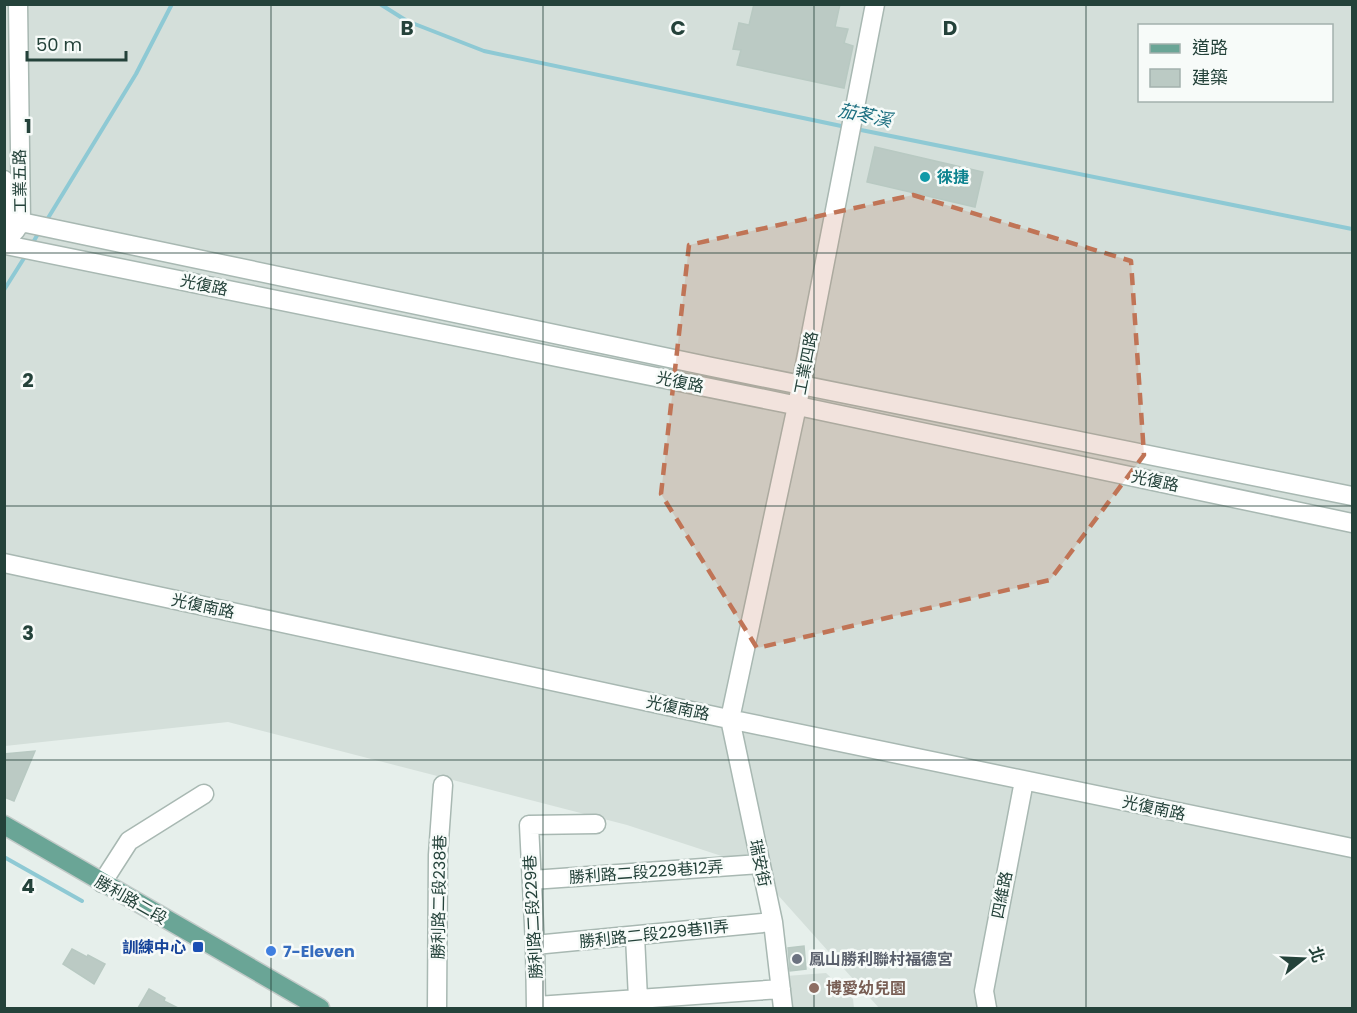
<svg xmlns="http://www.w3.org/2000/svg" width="1357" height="1013" font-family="Poppins,'Noto Sans TC',sans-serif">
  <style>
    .built { fill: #d4dfda; fill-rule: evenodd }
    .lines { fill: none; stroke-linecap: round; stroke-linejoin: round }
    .stream { stroke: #8ec9d4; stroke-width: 4 }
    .building { fill: #bbcac4; stroke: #b8c9c2; stroke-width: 1.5 }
    .minor-casing { stroke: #a8b8b2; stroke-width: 21 }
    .major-casing { stroke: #c2cac8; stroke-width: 21 }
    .minor { stroke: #fff; stroke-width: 18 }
    .major { stroke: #6aa596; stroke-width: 18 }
    .marked { fill: #c07456; fill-opacity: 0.2; stroke: #c07456; stroke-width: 4.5; stroke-dasharray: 12 8; stroke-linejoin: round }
    .grid { fill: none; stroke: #24423a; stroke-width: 1.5; stroke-opacity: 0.55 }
    .culture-dot { fill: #0f9aa8; stroke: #f7fbf9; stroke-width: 2 }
    .transit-dot { fill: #1a4fb4; stroke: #f7fbf9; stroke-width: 2 }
    .shop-dot { fill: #3f7fe0; stroke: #f7fbf9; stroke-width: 2 }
    .worship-dot { fill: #6b7280; stroke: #f7fbf9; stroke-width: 2 }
    .education-dot { fill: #8d6e63; stroke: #f7fbf9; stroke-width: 2 }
    .labels { text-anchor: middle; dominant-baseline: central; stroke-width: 5; stroke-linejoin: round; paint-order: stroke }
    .culture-label { font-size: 16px; font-weight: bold; fill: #0d838f; stroke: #f7fbf9; text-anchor: start }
    .street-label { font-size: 16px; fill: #24423a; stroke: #f7fbf9 }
    .transit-label { font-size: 16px; font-weight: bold; fill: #164399; stroke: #f7fbf9; text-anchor: end }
    .shop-label { font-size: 16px; font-weight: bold; fill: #366cbe; stroke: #f7fbf9; text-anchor: start }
    .worship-label { font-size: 16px; font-weight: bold; fill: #5b616d; stroke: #f7fbf9; text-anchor: start }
    .education-label { font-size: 16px; font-weight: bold; fill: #785e54; stroke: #f7fbf9; text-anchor: start }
    .water-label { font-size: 18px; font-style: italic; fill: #1c6f80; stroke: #f7fbf9 }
    .grid-label { font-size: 20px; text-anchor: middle; font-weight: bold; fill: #24423a; stroke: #f7fbf9; stroke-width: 5; stroke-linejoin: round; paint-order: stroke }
  </style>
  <rect width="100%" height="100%" fill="#e6efeb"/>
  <!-- built -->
  <path class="built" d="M4 5H1352V1008H879L752 866 627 825 228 722 5 746ZM1140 26H1332V100H1140Z
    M826 973 853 999 854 1008H789L786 976Z"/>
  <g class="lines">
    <!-- stream -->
    <path class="stream" d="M380 4 407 21 484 51 846 127
      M856 129 1352 229
      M45 223 136 74 172 4
      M31 246 39 232
      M4 290 26 255
      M4 857 82 901"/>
  </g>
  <!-- building -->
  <path class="building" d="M754 4H840L835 27 848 29 844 43 853 46 844 88 737 65 741 50 733 49 739 23 749 25Z
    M875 147 983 172 975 207 867 182Z
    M35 751 14 801 4 797V754Z
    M804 946 806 969 790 971 788 948Z
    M72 949 87 957 88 955 105 964 94 984 63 964Z
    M149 989 165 998 164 1001 178 1008H138Z"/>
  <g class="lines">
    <defs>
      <path id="minor" d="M4 180 6 245
        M21 222 712 367 1352 496
        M15 231 21 222 18 4
        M6 245 784 403 1352 523
        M4 563 719 717 1352 848
        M532 880 760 864
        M102 883 129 841 204 794
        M635 936 638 999
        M535 945 773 922
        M537 1006 781 989
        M437 1008 438 855 443 785
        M536 1008 535 945 529 825 596 824
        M783 1008 773 922 730 719 797 406 875 4
        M987 1008 984 991 1024 781"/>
      <path id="major" d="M4 825 320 1008"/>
    </defs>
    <!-- minor casing -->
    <use href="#minor" class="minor-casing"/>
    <!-- major casing -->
    <use href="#major" class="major-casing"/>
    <!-- minor -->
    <use href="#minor" class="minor"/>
    <!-- major -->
    <use href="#major" class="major"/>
  </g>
  <!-- marked area -->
  <path class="marked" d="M913 195 1131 261 1144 455 1050 580 757 648 661 494 689 245Z"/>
  <!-- grid -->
  <path class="grid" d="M271 4V1008M543 4V1008M814 4V1008M1086 4V1008M4 253H1352M4 506H1352M4 760H1352"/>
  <!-- markers -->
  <circle class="culture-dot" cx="925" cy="177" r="6"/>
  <rect class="transit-dot" x="192" y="941" width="12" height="12" rx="3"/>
  <circle class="shop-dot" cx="271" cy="951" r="6"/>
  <circle class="worship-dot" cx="797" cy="959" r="6"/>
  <circle class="education-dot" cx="814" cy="988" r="6"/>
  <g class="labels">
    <!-- culture labels -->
    <g class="culture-label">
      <text x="937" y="177">徠捷</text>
    </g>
    <!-- street labels -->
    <g class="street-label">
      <text transform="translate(20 181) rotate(-91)">工業五路</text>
      <text transform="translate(204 285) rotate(12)">光復路</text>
      <text transform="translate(806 363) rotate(-79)">工業四路</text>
      <text transform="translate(680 382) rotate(12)">光復路</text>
      <text transform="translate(1155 481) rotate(12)">光復路</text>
      <text transform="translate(203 606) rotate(12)">光復南路</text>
      <text transform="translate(678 708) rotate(12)">光復南路</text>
      <text transform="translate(1154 808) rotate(12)">光復南路</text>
      <text transform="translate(760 863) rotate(78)">瑞安街</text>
      <text transform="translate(646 872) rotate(-4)">勝利路二段229巷12弄</text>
      <text transform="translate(1002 895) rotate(-79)">四維路</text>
      <text transform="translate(439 897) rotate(-89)">勝利路二段238巷</text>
      <text transform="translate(131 900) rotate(30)">勝利路二段</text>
      <text transform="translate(533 917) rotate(-93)">勝利路二段229巷</text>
      <text transform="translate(654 934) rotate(-6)">勝利路二段229巷11弄</text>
    </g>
    <!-- transit labels -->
    <g class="transit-label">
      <text x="186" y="947">訓練中心</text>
    </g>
    <!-- shop labels -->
    <g class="shop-label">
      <text x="283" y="951">7-Eleven</text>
    </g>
    <!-- worship labels -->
    <g class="worship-label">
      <text x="809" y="959">鳳山勝利聯村福德宮</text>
    </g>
    <!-- education labels -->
    <g class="education-label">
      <text x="826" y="988">博愛幼兒園</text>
    </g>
    <!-- water labels -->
    <g class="water-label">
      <text transform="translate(865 115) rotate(12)">茄苳溪</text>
    </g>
  </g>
  <g class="grid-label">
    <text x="407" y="35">B</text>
    <text x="678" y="35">C</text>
    <text x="950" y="35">D</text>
    <text x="28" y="133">1</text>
    <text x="28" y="387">2</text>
    <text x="28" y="640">3</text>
    <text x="28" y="893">4</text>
  </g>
  <!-- border -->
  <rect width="1357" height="1013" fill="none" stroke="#24423a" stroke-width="12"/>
  <!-- legend -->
  <rect x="1138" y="24" width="195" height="78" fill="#f7fbf9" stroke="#a3b1ad" stroke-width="1.5"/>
  <rect x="1150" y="44" width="30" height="9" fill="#6aa596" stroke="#a3b1ad" stroke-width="1.5"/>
  <text x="1192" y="54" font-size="18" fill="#24423a">道路</text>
  <rect x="1150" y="69" width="30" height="18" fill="#bbcac4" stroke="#a3b1ad" stroke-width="1.5"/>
  <text x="1192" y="84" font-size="18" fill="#24423a">建築</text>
  <!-- north arrow -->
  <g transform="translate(1303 959) rotate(72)" stroke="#f7fbf9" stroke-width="4.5" paint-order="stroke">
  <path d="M0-4.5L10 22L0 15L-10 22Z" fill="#24423a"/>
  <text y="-9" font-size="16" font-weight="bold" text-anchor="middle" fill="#24423a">北</text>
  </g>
  <!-- scale -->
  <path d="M27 51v9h99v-9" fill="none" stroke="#24423a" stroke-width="3"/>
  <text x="36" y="51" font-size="18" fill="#24423a" stroke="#f7fbf9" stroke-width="4.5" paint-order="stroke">50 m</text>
</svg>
